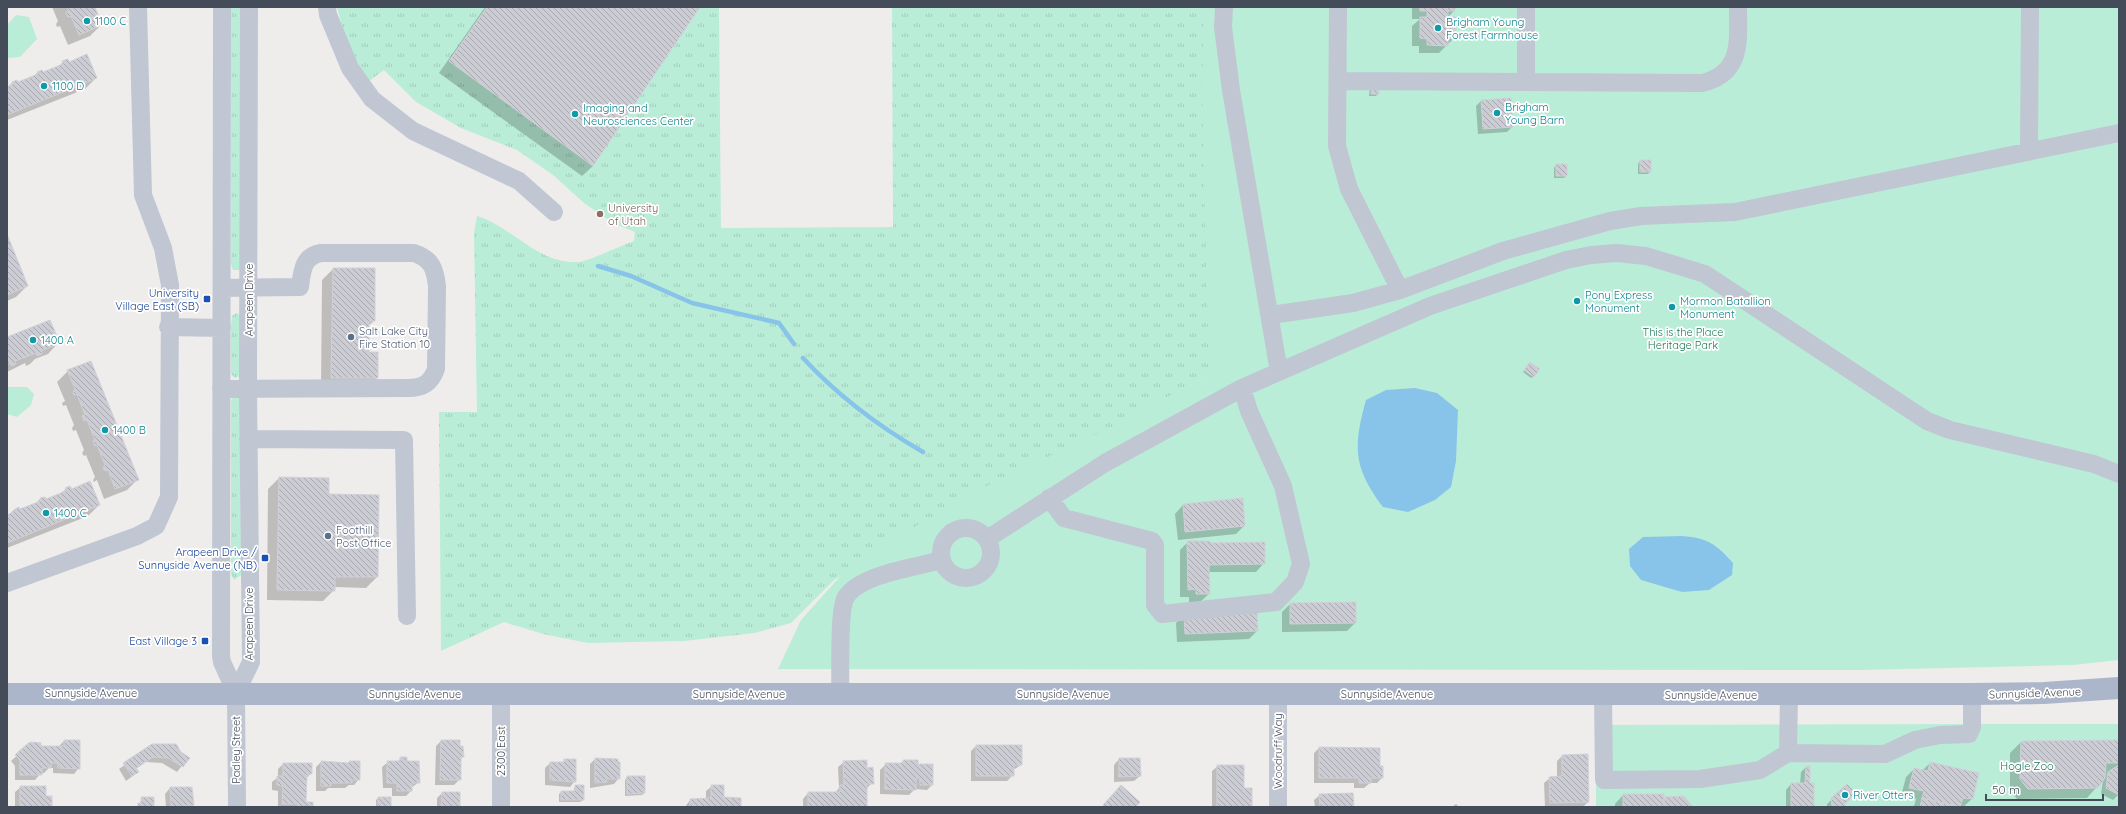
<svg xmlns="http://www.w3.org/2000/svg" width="2126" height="814" font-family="Quicksand,sans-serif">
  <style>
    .grass { fill: url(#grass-tufts) }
    .green { fill: #baedd7 }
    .water { fill: #88c4e9 }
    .shadow { fill: #0003 }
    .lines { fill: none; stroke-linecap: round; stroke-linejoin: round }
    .stream { stroke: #88c4e9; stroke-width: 4.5 }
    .building { fill: url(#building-back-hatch); stroke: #d0d1d8 }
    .minor { stroke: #c0c6d2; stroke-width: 18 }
    .major { stroke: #acb6cb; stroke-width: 22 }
    .culture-dot { fill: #0f9aa8; stroke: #fff; stroke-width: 1.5 }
    .education-dot { fill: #8d6e63; stroke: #fff; stroke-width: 1.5 }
    .transit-dot { fill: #1a4fb4; stroke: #fff; stroke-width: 1.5 }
    .service-dot { fill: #5c6f8a; stroke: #fff; stroke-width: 1.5 }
    .labels { text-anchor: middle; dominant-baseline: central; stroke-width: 3.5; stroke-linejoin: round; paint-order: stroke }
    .culture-label { font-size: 11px; fill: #0d838f; stroke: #fff; text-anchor: start }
    .education-label { font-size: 11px; fill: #785e54; stroke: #fff; text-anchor: start }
    .transit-label { font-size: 11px; fill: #164399; stroke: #fff; text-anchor: end }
    .street-label { font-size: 11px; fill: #454c59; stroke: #fff }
    .service-label { font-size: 11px; fill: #4e5e75; stroke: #fff; text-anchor: start }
    .park-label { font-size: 11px; fill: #187859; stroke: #fff }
  </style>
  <defs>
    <pattern id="grass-tufts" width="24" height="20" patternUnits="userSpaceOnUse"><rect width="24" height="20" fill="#baedd7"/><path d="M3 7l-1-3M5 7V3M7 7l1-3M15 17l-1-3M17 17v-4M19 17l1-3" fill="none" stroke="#a1cdbb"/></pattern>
    <pattern id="building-back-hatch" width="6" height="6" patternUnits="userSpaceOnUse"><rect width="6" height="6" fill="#cccdd4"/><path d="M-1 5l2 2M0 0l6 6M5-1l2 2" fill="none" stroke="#a7a9af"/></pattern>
  </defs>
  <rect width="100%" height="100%" fill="#efedec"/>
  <!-- grass -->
  <path class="grass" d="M231 7H241L240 270H233L231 264Z
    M337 7H487L449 61 593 166 700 7H827L719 8 721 228 893 227 892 7H1207L1270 342 861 564 834 580 791 623 755 633 684 641 588 643 543 634 504 622 441 651 439 412H477L474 233 477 216C515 228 536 264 579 262 589 261 622 245 634 241L635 232 613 223 584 203 553 175 517 150 461 128 416 102 384 70 369 81 347 46Z
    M236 313 241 315V376L235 378 231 374V324L232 316Z
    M233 396H238L240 399 241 575 234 580 231 574V401Z"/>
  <!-- green -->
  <path class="green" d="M1204 7H2119V660L2073 665 1860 670 778 669 801 620 852 563 983 488 1117 424 1209 375 1202 90Z
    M16 15 29 17 37 39 20 57 8 58 7 25Z
    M7 387H27L34 394 31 405 17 417 7 414Z
    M1973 724H2119V807H1596V725Z"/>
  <!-- water -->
  <path class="water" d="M1415 388 1437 393 1458 410 1456 461 1451 487 1435 500 1408 512 1383 507C1353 467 1353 447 1366 400L1386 390Z
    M1682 536C1708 538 1716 544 1733 563L1732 575 1709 590 1682 592 1641 580 1630 566 1629 549 1643 537Z"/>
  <!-- shadow -->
  <path class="shadow" d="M52 7H94L101 25 90 36 68 45 60 26 57 27 56 24 58 21Z
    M485 7H699L593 166 582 176 439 73Z
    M1412 7H1454V11L1447 18 1454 38 1439 53H1419V46H1412V26L1420 19H1412Z
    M63 62 96 78 85 89 7 120V88L12 83 17 84 32 78 37 73 42 74 58 67Z
    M1370 89 1378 94 1376 96H1369Z
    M1481 101 1512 127 1507 132 1478 134 1476 106Z
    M1640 161 1650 172 1648 174H1638V164Z
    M1556 165H1566V176L1564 178H1554V168Z
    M7 236 27 286 16 297 7 301Z
    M333 269 374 321 368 326V353H377V378L366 389 321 388 322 280Z
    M7 338 58 343 48 354 35 359 30 364 26 366 25 363 7 372Z
    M1528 365 1534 376 1531 378 1523 372Z
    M68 371 138 479 127 490 104 499 97 480 94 482 93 480 95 477 86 455 84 456 82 453 84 450 76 430 73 431 72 428 74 425 66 405 63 406 62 403 65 401 57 382Z
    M279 478 377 577 366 588 334 587V590L323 601 267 600 268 489Z
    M66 489 99 505 88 516 7 548V516L15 509 20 511 35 504 40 499 44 498 45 500 60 494Z
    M1183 505 1244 526 1236 534 1178 540 1175 514Z
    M1188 542 1209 544 1264 563 1256 572H1208L1209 594 1200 602H1189V597H1180V550Z
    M1290 604 1355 623 1347 631 1282 632V612Z
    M1184 615 1257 631 1249 639 1177 642 1176 623Z
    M64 741 79 768 74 774 53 773V768H49L44 773H41L35 780H15V766L11 761 31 743 40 747H58Z
    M441 741 462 747 460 779 454 785H435L436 746Z
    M2119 741V794L2113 800 2101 794 2103 780 2087 798 2017 799 2010 790V753L2021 742Z
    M152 745 180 753 188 758 177 772 162 763 146 762 136 769 138 772 126 781 119 769Z
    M976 746 1021 765 1013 770V775L1007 781H971V751Z
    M1319 748 1379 767 1382 778 1377 783H1370L1364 788H1354V783H1314V753Z
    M1562 756 1588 802 1583 807H1545L1544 783 1550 778H1557V761Z
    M401 758 406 762 419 782 411 788V791L406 796H392V788H383L382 767 388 762H397Z
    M595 759 619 778 614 784 590 788V764Z
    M1119 759H1139L1140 776 1134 781 1114 782V765Z
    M565 760 575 781 570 787 545 785V768L550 763H562Z
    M903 761 917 765 932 785 927 790 915 789 909 795 880 794V770L886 764H900Z
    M321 762 348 764 350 762 359 779 354 785H349L345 788H328L325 791H316V767Z
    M844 762 866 769 872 783 866 789V807H803V799L808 793H835L839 788 838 767Z
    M1930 763 1972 799 1963 807H1916L1914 806 1916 799 1901 796 1906 777 1914 769 1922 771Z
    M283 764 311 773 306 779 305 803 312 807H278V791L272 790V782L278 777V769Z
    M1218 766 1243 789 1251 807H1212V771Z
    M1806 767 1813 807H1786V790L1791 784H1800L1801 772Z
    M627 777H644V793L642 795 625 796V780Z
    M1847 785 1844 807H1827V804Z
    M575 786 583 800 580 802H559V794L561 792H573Z
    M712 786 723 798 740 807H685L690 800 706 799V791Z
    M21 787 45 797 51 807H15V792Z
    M170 788 193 805 191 807H166L165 794Z
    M442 793 460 807H437V798Z
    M1320 795 1353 807H1315L1314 800Z
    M1623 795H1663V798L1691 807H1615V804Z
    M142 798 153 807H136L140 804Z
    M378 798 390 807H376V800Z
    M1456 804 1459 807H1452Z"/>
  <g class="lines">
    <!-- stream -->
    <path class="stream" d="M598 266 631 276 692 303 779 323 794 344
      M803 358C838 396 878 426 923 452"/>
  </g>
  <!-- building -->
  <path class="building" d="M67 7H95L102 25 79 35 71 16 68 17 67 15 66 12 69 11Z
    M487 7H700L593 166 449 61Z
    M1420 7H1455V11H1448V17H1456L1455 39 1448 38V46L1427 45V39L1420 38V17H1427V11H1420Z
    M87 54 97 78 7 115V87L13 84 12 82 17 80 18 82 38 74 37 72 42 70 43 72 63 64 62 61 68 59 69 62Z
    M1372 85H1379V94H1371Z
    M1511 98 1513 127 1483 129 1481 100Z
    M1640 160H1651V172H1640Z
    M1556 164H1567V176H1556Z
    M7 234 28 286 7 295Z
    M333 268H375V321H369V352H378V378H331Z
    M50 320 60 343 41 351 42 354 39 355 37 356 36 353 15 361 16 364 11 366 10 363 7 364V337Z
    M91 361 139 480 115 489 108 470 105 471 103 468 105 465 97 445 95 446 93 441 95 440 87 420 84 421 82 416 85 415 77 394 74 395 73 392 75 389 67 370Z
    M1530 362 1540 369 1534 377 1524 370Z
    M279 477 329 478V494L379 495 378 577H335V591L277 590Z
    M90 481 100 505 7 543V515L16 511 15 509 19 507 20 509 41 501 40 498 45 497 46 499 66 491 65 488 70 486 72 489Z
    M1243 498 1245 526 1185 532 1183 504Z
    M1187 541H1210V543L1265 542V564L1209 565 1210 594H1196V589L1188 590Z
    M1356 602V623L1290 624V603Z
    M1257 610 1258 631 1185 634 1184 614Z
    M64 740H80V769L58 768V763H51V768H42V775H20V760L15 755 27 744 31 742 41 743V746H64Z
    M441 740H460V746H463L464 757H461V780H440Z
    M2119 740V763H2106L2105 778 2098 788 2028 789 2020 779 2021 741Z
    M152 744H176L181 752 190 758 183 767 168 758 153 757 136 768 139 772 132 776 123 763Z
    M976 745H1022V765H1014V776H976Z
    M1319 747 1380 748V766H1383V778H1371V783H1359V778H1319Z
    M1588 754 1589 802 1550 803 1549 777 1562 776V755Z
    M400 757H407V761H419L420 783H412V791H397V783H387V761H400Z
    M595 758 618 759V762H620V779H606L607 782 595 783Z
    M1119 758H1140L1141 776 1119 777Z
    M564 759H576V782L550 780V762H564Z
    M867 760V768L873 767 874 784H867V807H808V792H840V785H844L843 761Z
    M903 760H918V764H933V785H920V778H916V790L885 789V763H903Z
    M321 761 349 763V761H360V780H352V783H331V786H321Z
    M1930 762 1979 773 1973 799 1963 798 1960 807 1922 798 1924 791 1909 788 1914 768 1928 771Z
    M283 763H312V774H307L306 802H313V807H298V804H282L283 786 277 785V776H283Z
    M1217 765H1244V788H1252V807H1217Z
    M2119 765V795L2106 788 2108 772Z
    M1806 766H1810V783H1814V807H1791V783H1805Z
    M627 776H645V793L627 794Z
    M1847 784 1856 793 1845 804V807H1832L1831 798Z
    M575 785H584V800H561V791H575Z
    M711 785H724V797L741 798V807H690V799L711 798Z
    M1121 785 1140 802 1136 807H1105L1103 805Z
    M20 786H46V796H52V807H24L20 805Z
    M170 787H192L194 805 171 807Z
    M442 792H460V805L461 807H441Z
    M1353 793 1354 807H1320L1319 794Z
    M1623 794H1664V807H1623Z
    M1684 796 1693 807H1664V797Z
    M141 797H154V807H138V803H141Z
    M378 797H391V807H378Z
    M1922 798 1960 807H1920Z"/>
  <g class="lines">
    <!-- minor -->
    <path class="minor" d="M222 7 221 656 222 662 236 693
      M327 7 328 15 350 68 372 99 413 131 519 181 554 212
      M1224 7 1223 27 1231 90 1279 372
      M1338 7 1337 146 1349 189 1400 290
      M1338 81 1702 83C1743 73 1738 41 1738 7
      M1526 82V7
      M2029 151 2030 7
      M1271 315 1353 303 1400 290 1503 251 1610 221 1641 216 1735 212 2119 133
      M168 327 222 328
      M221 389 408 388C423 388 431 383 436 369L437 286C435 269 432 259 414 253H321C303 256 302 271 300 287L222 288
      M248 439 404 440 407 616
      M1049 498 1064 518 1152 541 1155 545V605L1162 614 1276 602 1295 582 1301 564 1283 486 1249 411 1242 388
      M941 553a25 25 0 1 1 50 0a25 25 0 1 1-50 0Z
      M987 539 1105 463 1242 388 1430 306 1566 260 1591 255 1617 253 1646 256 1705 274 1927 421 1950 430 2094 464 2119 474
      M7 583 137 536 156 526 169 497 170 285 163 248 143 195 138 7
      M840 694C841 675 838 609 846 597 861 574 916 567 942 560
      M501 695V807
      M1603 695 1604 780 1700 779 1760 770 1788 753 1789 695
      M1788 753 1885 754 1915 740 1940 735 1969 734 1972 727V694
      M237 807 236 693 251 662 248 389 249 7
      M1278 807V694"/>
    <!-- major -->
    <path class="major" d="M7 694H1972L2044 693 2119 688"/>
  </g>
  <!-- markers -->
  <g class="culture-dot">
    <circle cx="87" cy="21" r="4"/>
    <circle cx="1438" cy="28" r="4"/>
    <circle cx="44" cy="86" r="4"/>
    <circle cx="1497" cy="113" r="4"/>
    <circle cx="575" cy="114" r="4"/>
    <circle cx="1577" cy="301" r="4"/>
    <circle cx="1672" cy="307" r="4"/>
    <circle cx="33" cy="340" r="4"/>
    <circle cx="105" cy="430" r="4"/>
    <circle cx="46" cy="513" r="4"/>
    <circle cx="1845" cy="795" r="4"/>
  </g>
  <circle class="education-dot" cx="600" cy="214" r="4"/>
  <g class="transit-dot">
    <rect x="203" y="295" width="8" height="8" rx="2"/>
    <rect x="261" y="554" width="8" height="8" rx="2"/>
    <rect x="201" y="637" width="8" height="8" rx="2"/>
  </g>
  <g class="service-dot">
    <circle cx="351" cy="337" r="4"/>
    <circle cx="328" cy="536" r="4"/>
  </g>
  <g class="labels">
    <!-- culture labels -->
    <g class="culture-label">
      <text x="95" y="21">1100 C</text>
      <text x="1446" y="22">Brigham Young<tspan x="1446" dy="13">Forest Farmhouse</tspan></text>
      <text x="52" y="86">1100 D</text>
      <text x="1505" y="107">Brigham<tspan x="1505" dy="13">Young Barn</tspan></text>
      <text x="583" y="108">Imaging and<tspan x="583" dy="13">Neurosciences Center</tspan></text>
      <text x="1585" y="295">Pony Express<tspan x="1585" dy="13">Monument</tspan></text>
      <text x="1680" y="301">Mormon Batallion<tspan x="1680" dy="13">Monument</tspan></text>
      <text x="41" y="340">1400 A</text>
      <text x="113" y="430">1400 B</text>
      <text x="54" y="513">1400 C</text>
      <text x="1853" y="795">River Otters</text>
    </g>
    <!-- education labels -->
    <g class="education-label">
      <text x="608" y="208">University<tspan x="608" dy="13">of Utah</tspan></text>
    </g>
    <!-- transit labels -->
    <g class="transit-label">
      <text x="199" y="293">University<tspan x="199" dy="13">Village East (SB)</tspan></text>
      <text x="257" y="552">Arapeen Drive /<tspan x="257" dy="13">Sunnyside Avenue (NB)</tspan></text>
      <text x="197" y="641">East Village 3</text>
    </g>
    <!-- street labels -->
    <g class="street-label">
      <text transform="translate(249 300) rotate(-90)">Arapeen Drive</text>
      <text transform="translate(249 624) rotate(-90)">Arapeen Drive</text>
      <text x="91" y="693">Sunnyside Avenue</text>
      <text transform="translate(2035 693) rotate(-2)">Sunnyside Avenue</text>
      <text x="415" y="694">Sunnyside Avenue</text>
      <text x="739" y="694">Sunnyside Avenue</text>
      <text x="1063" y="694">Sunnyside Avenue</text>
      <text x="1387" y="694">Sunnyside Avenue</text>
      <text x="1711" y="695">Sunnyside Avenue</text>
      <text transform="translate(236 750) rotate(-90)">Padley Street</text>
      <text transform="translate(501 751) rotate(-90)">2300 East</text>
      <text transform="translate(1278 751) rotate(-90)">Woodruff Way</text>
    </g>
    <!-- service labels -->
    <g class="service-label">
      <text x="359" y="331">Salt Lake City<tspan x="359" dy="13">Fire Station 10</tspan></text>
      <text x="336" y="530">Foothill<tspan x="336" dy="13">Post Office</tspan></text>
    </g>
    <!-- park labels -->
    <g class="park-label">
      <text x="1683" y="332">This is the Place<tspan x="1683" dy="13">Heritage Park</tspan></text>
      <text x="2027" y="766">Hogle Zoo</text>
    </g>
  </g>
  <!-- border -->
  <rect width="2126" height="814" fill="none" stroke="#454c59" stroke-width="16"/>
  <!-- scale -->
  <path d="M1986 794v6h117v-6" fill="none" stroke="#454c59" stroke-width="2"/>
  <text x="1992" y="794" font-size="12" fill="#454c59" stroke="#ffffff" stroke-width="3" paint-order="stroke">50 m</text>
</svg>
